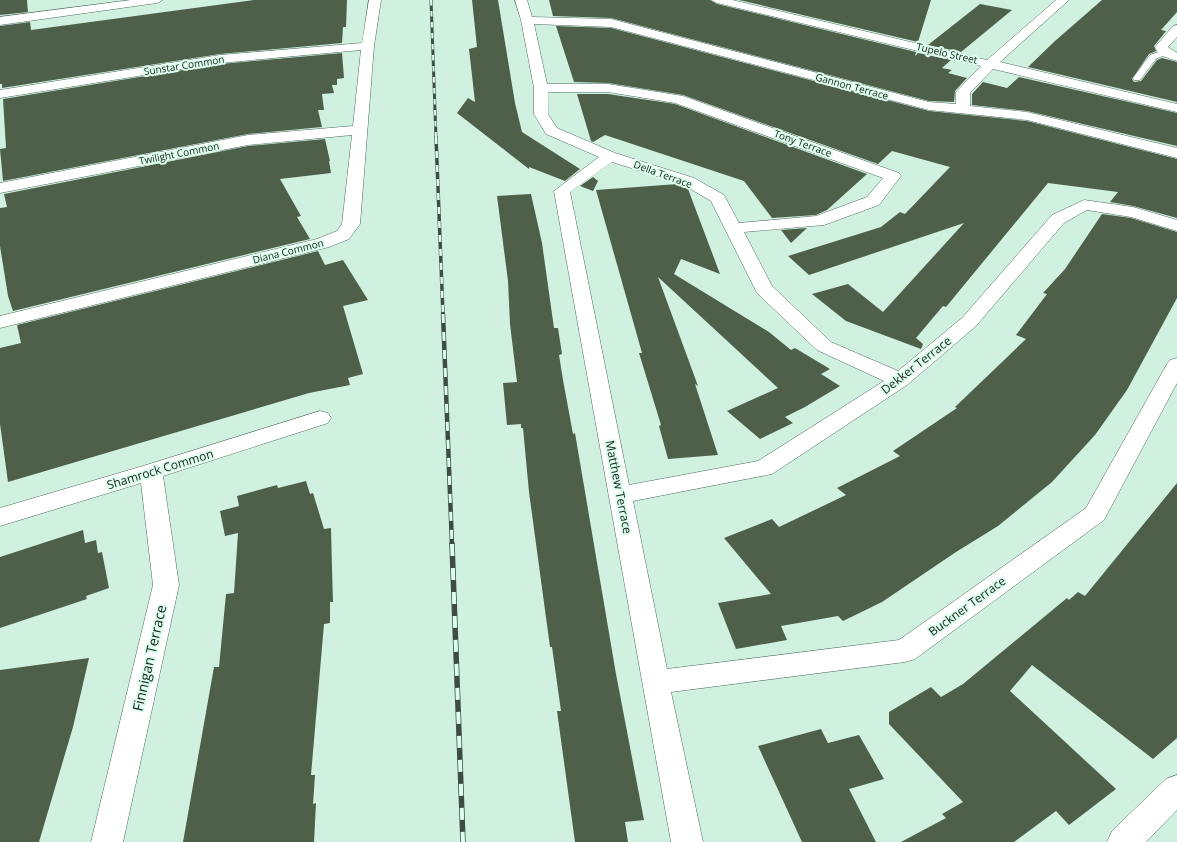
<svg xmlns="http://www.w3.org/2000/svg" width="1177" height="842" font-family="'Open Sans',sans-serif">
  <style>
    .building { fill: #4f604a }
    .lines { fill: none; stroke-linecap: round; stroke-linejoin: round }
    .service-casing { stroke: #4f6c5f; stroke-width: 1 }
    .minor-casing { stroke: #4f6c5f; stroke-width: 1 }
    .service { fill: #fff; fill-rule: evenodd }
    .minor { fill: #fff; fill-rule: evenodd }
    .rail-far3-casing { stroke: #3d4d45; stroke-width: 3 }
    .rail-far2-casing { stroke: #3d4d45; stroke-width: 3.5 }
    .rail-far1-casing { stroke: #3d4d45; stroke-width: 4.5 }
    .rail-casing { stroke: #3d4d45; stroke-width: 5.5 }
    .rail-far3 { stroke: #ddfded; stroke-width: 2; stroke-dasharray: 5.5; stroke-linecap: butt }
    .rail-far2 { stroke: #ddfded; stroke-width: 2.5; stroke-dasharray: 7; stroke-linecap: butt }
    .rail-far1 { stroke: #ddfded; stroke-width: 3; stroke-dasharray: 9; stroke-linecap: butt }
    .rail { stroke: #ddfded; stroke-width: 4; stroke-dasharray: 12; stroke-linecap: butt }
    .labels { text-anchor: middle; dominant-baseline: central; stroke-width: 4; stroke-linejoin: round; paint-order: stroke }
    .far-street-label { font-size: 10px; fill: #16221c; stroke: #ddfded }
    .street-label { font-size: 12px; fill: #16221c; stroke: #ddfded }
    .near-street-label { font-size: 14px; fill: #16221c; stroke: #ddfded }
  </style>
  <rect width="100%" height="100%" fill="#d0f0e0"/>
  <!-- building -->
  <path class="building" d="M0 0H27L28 12 0 15Z
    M254 0H347L346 27H343L342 43 220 54 2 88V84H0V26L30 22 31 30Z
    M472 0H498L515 103 522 132 580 169 565 181 529 167V169L457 113 468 98 475 102 469 49 477 47Z
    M549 0H710L717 4 916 52 915 56 918 53 951 60 942 68 952 70 948 73 967 78 955 91 954 102 929 101 611 18 553 16Z
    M739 0H931L918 42Z
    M1102 0H1177V12L1161 30 1166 31 1154 46 1156 51 1149 54 1132 79 1134 82 1141 81 1157 60 1162 58 1177 62V102L1028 67 1055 41Z
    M980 4 1012 10 961 52 928 45Z
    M556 26 611 28 929 111 1027 121 1177 159V218L1133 206 1110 202 1118 192 1048 183 946 307 943 306 916 338 923 344 921 349 846 321 812 294 848 284 883 312 964 223 809 275 788 256 881 227 900 212 905 214 950 167 892 151 878 164 683 95 608 83 574 82Z
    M342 53 344 78 337 79V85H332L334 93 322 94 324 110H318L322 127 248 134 3 181 0 149 6 148 3 99 220 64Z
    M1019 77 1177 113V146L1027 111 972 105V94L983 82 1007 88Z
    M577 94H608L675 104 867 174 827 210 816 215 772 218 744 181 605 135 593 142 591 141Z
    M325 139 330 161H329L331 173 280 179 301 216 297 217 310 239 13 311 8 296 0 246V208L7 207 4 194 248 146Z
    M593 177 598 181 593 191 580 186Z
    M678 184 688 189 720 274 681 259 674 274 769 332 791 350 795 348 830 369 821 374 840 386 805 407 785 417 793 423 760 439 727 411 778 388 658 277 698 386 695 384 718 455 668 459 659 426 661 425 639 353H642L596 190Z
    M531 194 542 243 554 328H558L562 354 559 355 563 380 573 434 575 433 616 674 644 820 625 822 628 842H575L557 711H561L552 647H550L529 492 523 428H521V424L507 425 503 383 517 382 510 324 508 281 497 196Z
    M1102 214 1131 218 1177 232V298L1127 390 1095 435 1052 482 998 526 956 552 882 602 843 621 838 616 781 626 787 640 736 649 718 603 771 594 724 538 772 519 779 527 846 495 837 488 900 456 893 451 957 408 955 407 1026 339 1016 335 1047 294 1043 293 1065 269Z
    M807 228 791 243 781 230Z
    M318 251 325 265 343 260 368 300 343 306 363 374 348 378 350 385 309 393 8 482 0 424V348L21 343 17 325Z
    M306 481 310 494 313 493 324 529 331 528 332 568 333 602H330V623L324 624 311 775H315L313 804 316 803 314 842H183L214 667H219L226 594 234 593 238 533 225 536 220 511 239 506 237 496 277 485 278 488Z
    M1177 483V738L1153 759 1032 665 1010 691 1116 789 1069 825 1056 811 1014 842H901L946 818 942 814 963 802 889 724V712L931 687 941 697 963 684 1067 598 1069 600 1078 592 1085 596Z
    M83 530 85 543 96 540 98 553 102 552 109 588 86 596 87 599 0 628V557Z
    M89 658 73 727 39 842H0V670Z
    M821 729 828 743 859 735 884 779 849 789 876 842H802L758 746Z"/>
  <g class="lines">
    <defs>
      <path id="service" d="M1164 50H1167V54L1156 59 1140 80H1134L1133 78 1150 55Z"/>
      <path id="minor" d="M131 0H163L157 3 0 25V17Z
        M369 0H381L374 46 360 224 349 239 329 247 0 328V316L317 239 337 231 342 224 352 135 248 145 0 193V183L248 135 353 126 361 50 220 63 0 98V90L220 55 362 43Z
        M515 0H527L532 17 611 19 929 102 956 104V92L981 66 717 3 711 0H732L987 60 1056 0H1069L1000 62 1177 104V112L993 69 970 93V106L1027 112 1177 148V158L1027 120 929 110 611 27 534 24 547 84H608L683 96 899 173 901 176 879 205 824 225 744 232 772 286 831 342 898 371 962 318 1052 215 1084 200 1133 207 1177 220V231L1131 217 1087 210 1064 223 976 326 907 385 772 474 633 501 667 669 899 640 1086 508 1167 364 1170 360 1177 358V383L1104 520 915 659 905 662 671 692 703 842H671L554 191 599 157 546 134 534 114V88L521 20ZM548 92H608L675 103 883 178 867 197 816 216 739 223 724 195 694 178 615 153 557 128 548 114ZM612 162 682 184 711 201 757 293 817 350 884 381 758 461 629 485 570 192Z
        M1177 25V37L1168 47 1177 53V61L1159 55 1155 47 1173 26Z
        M320 411 328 413 331 418 328 423 163 476 179 585 123 842H91L153 585 141 483 0 526V508L143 466Z
        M1177 775V810L1146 842H1107L1112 831 1166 779Z"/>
    </defs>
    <!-- service casing -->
    <use href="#service" class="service-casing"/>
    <!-- minor casing -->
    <use href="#minor" class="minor-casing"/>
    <!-- service -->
    <use href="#service" class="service"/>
    <!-- minor -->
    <use href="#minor" class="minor"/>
    <defs>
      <path id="rail-far3" d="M431 0 436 138"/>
      <path id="rail-far2" d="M436 137 443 315"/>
      <path id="rail-far1" d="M443 314 452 545"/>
      <path id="rail" d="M452 544 463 842"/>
    </defs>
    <!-- rail-far3 casing -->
    <use href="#rail-far3" class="rail-far3-casing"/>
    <!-- rail-far2 casing -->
    <use href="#rail-far2" class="rail-far2-casing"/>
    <!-- rail-far1 casing -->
    <use href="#rail-far1" class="rail-far1-casing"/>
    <!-- rail casing -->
    <use href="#rail" class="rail-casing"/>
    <!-- rail-far3 -->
    <use href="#rail-far3" class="rail-far3"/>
    <!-- rail-far2 -->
    <use href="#rail-far2" class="rail-far2"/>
    <!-- rail-far1 -->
    <use href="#rail-far1" class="rail-far1"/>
    <!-- rail -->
    <use href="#rail" class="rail"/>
  </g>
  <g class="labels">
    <!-- far-street labels -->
    <g class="far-street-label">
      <text transform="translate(947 53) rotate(13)">Tupelo Street</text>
      <text transform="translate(184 65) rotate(-9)">Sunstar Common</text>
      <text transform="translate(852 86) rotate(15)">Gannon Terrace</text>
      <text transform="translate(803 143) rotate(20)">Tony Terrace</text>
      <text transform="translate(179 153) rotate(-11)">Twilight Common</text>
      <text transform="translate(663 174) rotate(20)">Della Terrace</text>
      <text transform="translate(288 251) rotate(-14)">Diana Common</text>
    </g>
    <!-- street labels -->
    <g class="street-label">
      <text transform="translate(916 365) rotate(-38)">Dekker Terrace</text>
      <text transform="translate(160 469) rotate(-17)">Shamrock Common</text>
      <text transform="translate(619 487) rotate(79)">Matthew Terrace</text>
      <text transform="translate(967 606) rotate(-36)">Buckner Terrace</text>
    </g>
    <!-- near-street labels -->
    <g class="near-street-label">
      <text transform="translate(149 658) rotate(-77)">Finnigan Terrace</text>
    </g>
  </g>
</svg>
